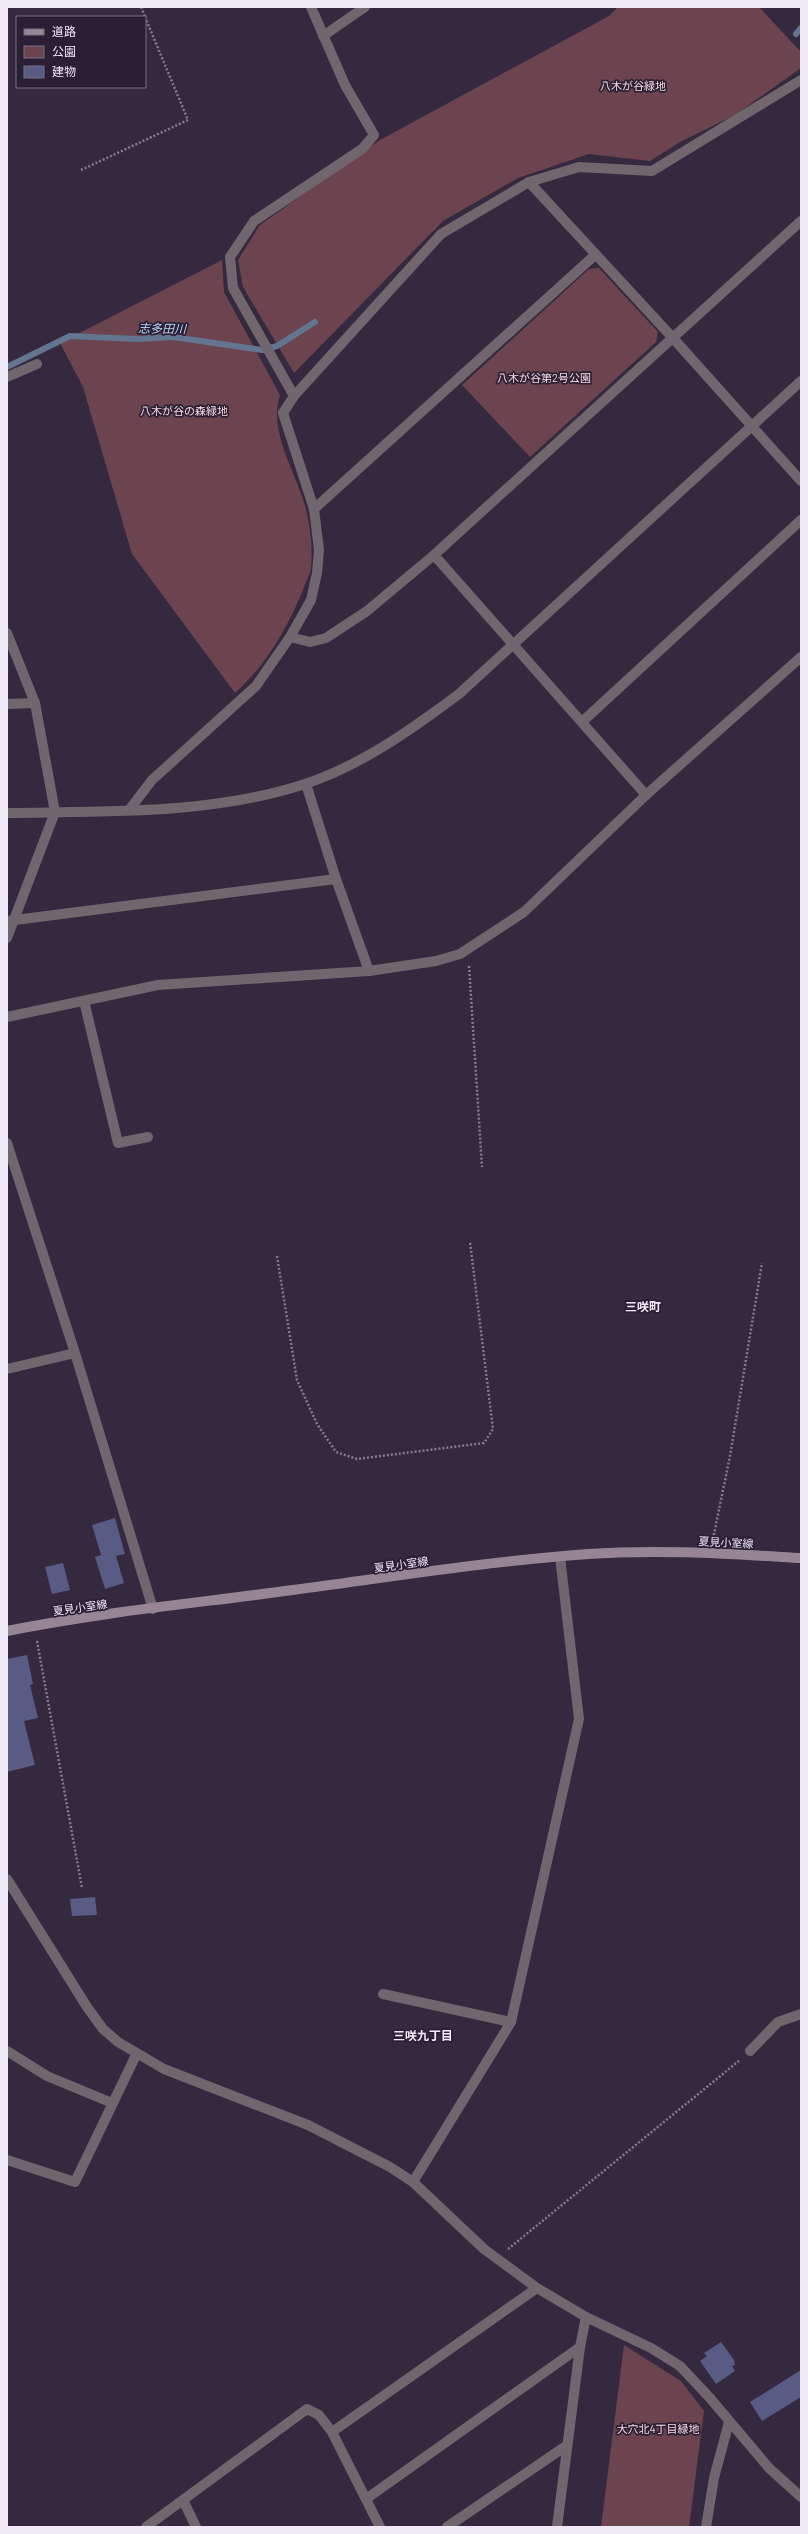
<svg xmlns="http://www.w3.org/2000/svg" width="808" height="2534" font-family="Barlow,'Noto Sans JP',sans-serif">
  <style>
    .green { fill: #6b444f }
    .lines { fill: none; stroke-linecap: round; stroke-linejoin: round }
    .stream { stroke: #637590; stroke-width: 6 }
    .building { fill: #585b84 }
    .path { stroke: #857c8f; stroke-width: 2.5; stroke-dasharray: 2 2; stroke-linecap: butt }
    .service { stroke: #71666e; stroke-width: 10 }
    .minor { stroke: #71666e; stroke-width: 10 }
    .tertiary { stroke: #71666e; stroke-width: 10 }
    .secondary { stroke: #968592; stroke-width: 10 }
    .labels { text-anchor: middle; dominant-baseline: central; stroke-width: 3.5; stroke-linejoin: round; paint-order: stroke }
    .park-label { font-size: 11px; fill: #f9d8df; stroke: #2a1f35 }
    .street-label { font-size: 11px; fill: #f0e9f8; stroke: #2a1f35 }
    .water-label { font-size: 12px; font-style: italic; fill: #bad8fa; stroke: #2a1f35 }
    .neighbourhood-label { font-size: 12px; font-weight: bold; fill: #f0e9f8; stroke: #2a1f35 }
  </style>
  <rect width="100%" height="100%" fill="#34293f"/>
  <!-- green -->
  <path class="green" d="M618 7H759L801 52V68L735 115 680 142 650 161 589 154 518 178 443 221 294 373 243 287 238 260 260 225 380 140 609 16Z
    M222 260 224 292 280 395C269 430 292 465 303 499 310 521 313 545 311 568 310 575 305 583 303 590 287 629 266 665 235 693L132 554 83 387 60 343Z
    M599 268 658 332 656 342 530 457 462 385 589 269Z
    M624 2345 681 2381 704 2411 689 2527H601Z"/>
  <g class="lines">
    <!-- stream -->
    <path class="stream" d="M796 34 801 28
      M7 367 70 336 138 339 173 337 262 350 277 346 315 322"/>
  </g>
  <!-- building -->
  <path class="building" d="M115 1518 125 1554 116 1556 124 1583 105 1589 95 1557 101 1555 92 1525Z
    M63 1563 70 1590 52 1594 45 1567Z
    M27 1655 33 1684 30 1685 38 1718 24 1721 35 1765 7 1772V1659Z
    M95 1897 97 1915 72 1916 70 1899Z
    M721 2342 734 2360 735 2365 732 2366 735 2371 716 2384 700 2361 707 2356 704 2353Z
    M801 2370V2397L762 2421 750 2402Z"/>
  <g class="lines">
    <!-- path -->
    <path class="path" d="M141 7 145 17
      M81 170 188 120 145 17
      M469 966 482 1167
      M277 1256 297 1380 317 1424 336 1452 357 1459 484 1443 493 1429 470 1242
      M713 1539 730 1456 762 1263
      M37 1641 82 1888
      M508 2249 740 2060"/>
    <!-- service -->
    <path class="service" d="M294 396 233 288 230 257 254 221 362 149 374 135 345 85 311 7
      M7 633 35 703 55 812 7 938
      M129 810 152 780 256 686 290 637 311 600 317 573 319 550 314 509 283 413 294 396 441 234 529 182 579 167 652 171 801 80
      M7 921 336 879
      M7 1017 158 985 369 971 436 961 460 954 524 912 646 795 801 657"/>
    <!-- minor -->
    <path class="minor" d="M323 36 365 7
      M529 182 672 337 801 481
      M7 377 37 364
      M314 509 595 255
      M434 555 646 795
      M290 637 310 642 326 638 367 611 434 555 801 221
      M7 704 35 703
      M582 722 801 520
      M306 784 336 879 369 971
      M84 1001 118 1143 148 1137
      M7 1143 75 1353 153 1609
      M7 1369 75 1353
      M7 1879 87 2007 103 2029 118 2042 164 2069 308 2125 390 2167 413 2182 484 2249 537 2288 586 2317 651 2348 680 2366 710 2398 769 2468 801 2497
      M383 1994 511 2022
      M7 2051 47 2076 112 2103
      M750 2051 778 2022 801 2014
      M7 2160 75 2182 137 2053
      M413 2182 511 2022 579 1719 560 1557
      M332 2432 537 2288
      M366 2499 580 2347
      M183 2500 196 2527
      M146 2527 307 2409 319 2415 332 2432 380 2527
      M447 2527 566 2446
      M557 2527 580 2347 586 2317
      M706 2527 714 2478 729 2422"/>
    <!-- tertiary -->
    <path class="tertiary" d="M7 813C106 811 210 815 305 784 362 765 412 729 459 694L801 381"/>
    <!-- secondary -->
    <path class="secondary" d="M7 1631C101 1612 198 1603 293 1590 391 1577 490 1561 588 1554 659 1549 730 1554 801 1558"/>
  </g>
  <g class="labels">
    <!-- park labels -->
    <g class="park-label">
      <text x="633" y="85">八木が谷緑地</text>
      <text x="544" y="377">八木が谷第2号公園</text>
      <text x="184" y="410">八木が谷の森緑地</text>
      <text x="658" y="2428">大穴北4丁目緑地</text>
    </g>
    <!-- street labels -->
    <g class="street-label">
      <text transform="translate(726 1542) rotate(3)">夏見小室線</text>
      <text transform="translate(401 1564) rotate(-8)">夏見小室線</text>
      <text transform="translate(80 1607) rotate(-8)">夏見小室線</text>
    </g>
    <!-- water labels -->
    <g class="water-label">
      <text transform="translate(162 328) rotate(1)">志多田川</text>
    </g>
    <!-- neighbourhood labels -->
    <g class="neighbourhood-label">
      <text x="643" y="1306">三咲町</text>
      <text x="423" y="2035">三咲九丁目</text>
    </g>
  </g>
  <!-- border -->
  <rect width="808" height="2534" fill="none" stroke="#f0e9f8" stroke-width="16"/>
  <!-- legend -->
  <rect x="16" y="16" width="130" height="72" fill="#2a1f35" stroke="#797083"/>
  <rect x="24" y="29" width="20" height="6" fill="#968592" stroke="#797083"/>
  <text x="52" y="36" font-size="12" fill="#f0e9f8">道路</text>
  <rect x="24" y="46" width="20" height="12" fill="#6b444f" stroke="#797083"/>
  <text x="52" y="56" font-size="12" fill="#f0e9f8">公園</text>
  <rect x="24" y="66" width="20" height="12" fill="#585b84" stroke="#797083"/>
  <text x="52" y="76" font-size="12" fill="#f0e9f8">建物</text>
</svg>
